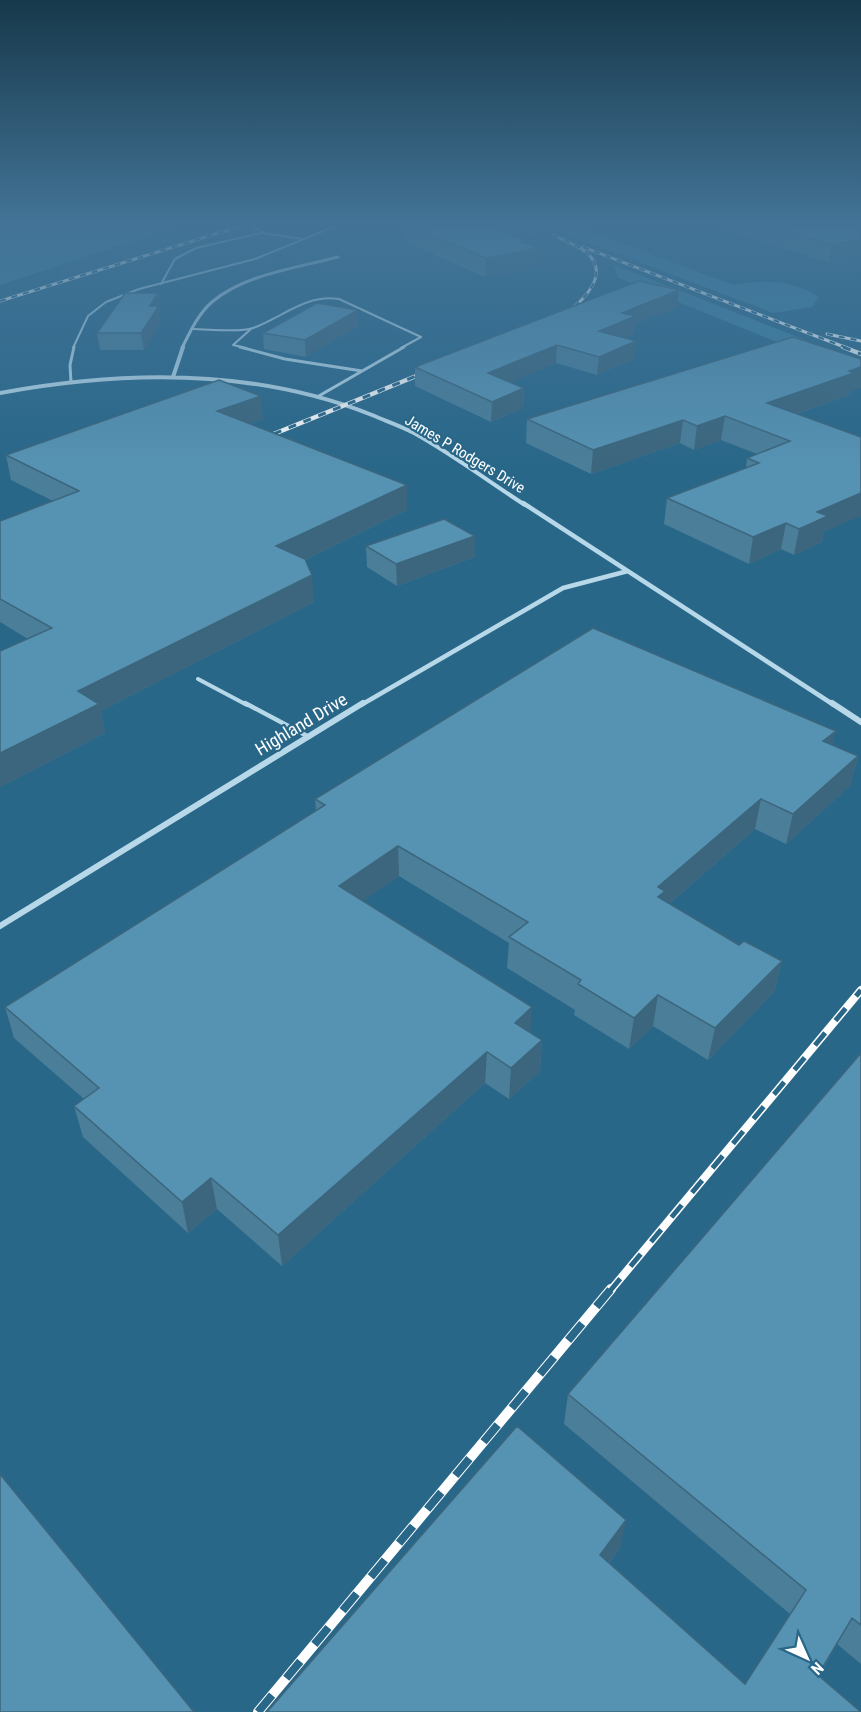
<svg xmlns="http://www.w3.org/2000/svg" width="861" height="1712" font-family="'Roboto Condensed',sans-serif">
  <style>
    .green { fill: #3b81a3 }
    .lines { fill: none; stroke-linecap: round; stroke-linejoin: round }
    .lane-far3 { stroke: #b7d8e9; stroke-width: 2 }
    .lane-far2 { stroke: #b7d8e9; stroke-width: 3 }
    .lane-far1 { stroke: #b7d8e9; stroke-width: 4 }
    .lane { stroke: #b7d8e9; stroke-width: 4.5 }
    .street-far3 { stroke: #b7d8e9; stroke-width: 3 }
    .street-far2 { stroke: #b7d8e9; stroke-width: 4 }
    .street-far1 { stroke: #b7d8e9; stroke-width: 4.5 }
    .street { stroke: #b7d8e9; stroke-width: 6 }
    .rail-far3-casing { stroke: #fff; stroke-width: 3 }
    .rail-far2-casing { stroke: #fff; stroke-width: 4.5 }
    .rail-far1-casing { stroke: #fff; stroke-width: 8 }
    .rail-casing { stroke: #fff; stroke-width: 10 }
    .rail-far3 { stroke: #296789; stroke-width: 2; stroke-dasharray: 6; stroke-linecap: butt }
    .rail-far2 { stroke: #296789; stroke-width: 3; stroke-dasharray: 8; stroke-linecap: butt }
    .rail-far1 { stroke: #296789; stroke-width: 5; stroke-dasharray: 16; stroke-linecap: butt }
    .rail { stroke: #296789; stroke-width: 8; stroke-dasharray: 22; stroke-linecap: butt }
    .wall { fill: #4a7e99 }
    .shaded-wall { fill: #3c667d }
    .building { fill: #5692b2; stroke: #3c667d; stroke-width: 1.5 }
    .labels { text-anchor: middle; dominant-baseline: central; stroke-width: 4.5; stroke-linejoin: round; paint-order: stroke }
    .far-street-label { font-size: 15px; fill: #fff; stroke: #296789 }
    .street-label { font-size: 18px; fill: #fff; stroke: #296789 }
  </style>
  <rect width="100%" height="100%" fill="#296789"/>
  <!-- green -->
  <path class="green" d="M0 226H178L0 285Z
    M544 226H574L734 285C763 279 794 280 819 297L812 307 773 313Z
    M612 264 861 362V376L619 278Z"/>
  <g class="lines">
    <!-- lane-far3 -->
    <path class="lane-far3" d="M252 226 264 233
      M161 284 175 259 196 248 261 233 302 239
      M193 329C208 329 240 333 253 328 283 317 306 294 339 299L421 337 401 348
      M73 348 88 316 106 302 139 289 255 259 336 226
      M246 348 233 345 251 329"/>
    <!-- lane-far2 -->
    <path class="lane-far2" d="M240 347 285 359 362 371
      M71 382 70 365 74 347
      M317 397 404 347"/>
    <!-- lane-far1 -->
    <path class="lane-far1" d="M198 679 247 705"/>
    <!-- lane -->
    <path class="lane" d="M245 703 309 737"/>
    <!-- street-far3 -->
    <path class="street-far3" d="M182 348C190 332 198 314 212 302 245 274 297 268 338 257"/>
    <!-- street-far2 -->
    <path class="street-far2" d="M173 377 183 347
      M0 393C124 370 254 368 372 415 386 421 401 426 414 433 452 454 488 481 525 505"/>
    <!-- street-far1 -->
    <path class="street-far1" d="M523 503 834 705
      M361 705 563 588 628 571"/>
    <!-- street -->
    <path class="street" d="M832 703 861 722
      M0 926 363 703"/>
    <defs>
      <path id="rail-far3" d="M553 235C564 240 577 245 587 253 611 274 583 302 564 314
        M583 247 847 348
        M0 301 241 226
        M827 334 861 341"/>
      <path id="rail-far2" d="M843 347 861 354
        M259 440 431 370"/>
      <path id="rail-far1" d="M610 1291 861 990"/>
      <path id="rail" d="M258 1712 611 1289"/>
    </defs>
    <!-- rail-far3 casing -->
    <use href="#rail-far3" class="rail-far3-casing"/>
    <!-- rail-far2 casing -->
    <use href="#rail-far2" class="rail-far2-casing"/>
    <!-- rail-far1 casing -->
    <use href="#rail-far1" class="rail-far1-casing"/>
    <!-- rail casing -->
    <use href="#rail" class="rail-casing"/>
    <!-- rail-far3 -->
    <use href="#rail-far3" class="rail-far3"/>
    <!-- rail-far2 -->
    <use href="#rail-far2" class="rail-far2"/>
    <!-- rail-far1 -->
    <use href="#rail-far1" class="rail-far1"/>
    <!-- rail -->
    <use href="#rail" class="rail"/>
  </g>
  <!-- wall -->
  <path class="wall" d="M405 226H585L534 235 516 231V236L527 241V243L538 267 485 277 406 242Z
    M711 226H861L829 262Z
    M158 293 161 322 144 350H100L97 333Z
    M677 307 635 324 634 334 624 338 634 359 597 375 556 363 510 382 524 388 523 408 491 422 415 386V367Z
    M358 326 306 357 264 349 263 333Z
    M850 391 849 395 797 414 824 532 822 542 794 555 781 549 749 564 664 524 667 498 746 468 747 458 757 454 721 440 694 450 680 443 591 474 526 443 527 419Z
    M263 419 249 424 407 485V510L305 560 314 602 101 711 105 733 0 787V651L28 639 0 622V521L53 501 11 480 6 455Z
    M366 546 475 557 397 586 367 567Z
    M832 745 858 756 850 786 786 844 755 829 669 904 739 945 782 961 774 992 708 1060 653 1026 629 1049 574 1015 575 1010 507 968 509 943 399 876 363 901 530 1032 542 1040 540 1071 509 1099 485 1083 282 1266 217 1209 188 1233 83 1137 74 1106 84 1099 14 1038 5 1007 316 811 315 799Z
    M861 1053V1664L837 1644 819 1676 861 1712H267L620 1548 609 1563 745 1684 790 1614 564 1424 568 1394Z"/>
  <!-- shaded-wall -->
  <path class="shaded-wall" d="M535 226H585L534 235Z
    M516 228 515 246 501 231Z
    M861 239V255L829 262 832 245Z
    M527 241V250L539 248 538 267 485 277 486 258 522 242Z
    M679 290 677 307 635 324 634 334 598 349 599 331 622 313Z
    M158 293 161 322 144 350 141 333 150 306Z
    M358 310V326L306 357 305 340Z
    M636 341 634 359 597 375 599 357Z
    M557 345 556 363 487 392 488 373Z
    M861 367V388L850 391 849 395 763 426 767 403Z
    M524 388 523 408 491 422 492 402Z
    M261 396 263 419 219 435 217 411Z
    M725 416 721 440 694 450 697 426Z
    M683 420 680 443 591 474 593 450Z
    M407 485V510L278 573 276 546Z
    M861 493V516L824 532 822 542 794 555 799 529 817 512Z
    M786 523 781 549 749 564 753 537Z
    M475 536V557L397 586 396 564Z
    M312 575 314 602 101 711 105 733 0 787V753L78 691Z
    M836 731 828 760 823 741Z
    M858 756 850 786 786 844 793 814Z
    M761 799 755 829 663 909 660 922 658 887Z
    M398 846 399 876 341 917 339 886Z
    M782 961 774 992 708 1060 715 1028Z
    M658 995 653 1026 629 1049 634 1018Z
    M532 1007 530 1039 515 1023Z
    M542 1040 540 1071 509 1099 511 1068Z
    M487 1052 485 1083 282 1266 278 1235Z
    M211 1178 217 1209 188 1233 182 1202Z
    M626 1520 620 1548 594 1582 600 1555Z"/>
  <!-- building -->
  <path class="building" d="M409 226H510L516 228 501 231 527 241 522 242 539 248 486 258Z
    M770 226H861V239L832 245Z
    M639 281 679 290 622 313 636 316 599 331 636 341 599 357 557 345 488 373 524 388 492 402 415 367Z
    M125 293H158L150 306H159L141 333H97Z
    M317 303 358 310 305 340 263 333Z
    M793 337 861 359V367L849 371 854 373 767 403 861 437V493L817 512 828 516 799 529 786 523 753 537 667 498 759 463 747 458 790 441 725 416 697 426 683 420 593 450 527 419Z
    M219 380 261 396 217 411 407 485 276 546 305 559 312 575 78 691 99 704 0 753V651L52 628 0 599V521L79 491 6 455Z
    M444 519 475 536 396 564 366 546Z
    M593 628 836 731 823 741 858 756 793 814 761 799 658 887 665 891 658 897 739 945 744 941 782 961 715 1028 658 995 634 1018 578 984 581 980 509 937 528 922 398 846 339 886 532 1007 515 1023 542 1040 511 1068 487 1052 278 1235 211 1178 182 1202 74 1106 99 1088 5 1007 325 805 315 799Z
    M861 1053V1625L852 1618 818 1675 861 1712H267L517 1426 626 1520 600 1555 745 1684 806 1590 568 1394Z
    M0 1474 194 1712H0Z"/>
  <!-- sky -->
  <linearGradient id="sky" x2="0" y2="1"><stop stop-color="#17394b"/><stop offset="0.48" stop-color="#437497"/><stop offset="1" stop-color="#437497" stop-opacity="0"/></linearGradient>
  <rect width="861" height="466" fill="url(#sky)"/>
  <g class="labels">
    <!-- far-street labels -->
    <g class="far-street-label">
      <text transform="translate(465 454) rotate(31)">James P Rodgers Drive</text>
    </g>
    <!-- street labels -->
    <g class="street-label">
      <text transform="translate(301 724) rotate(-31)">Highland Drive</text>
    </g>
  </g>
  <!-- north arrow -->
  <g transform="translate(807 1658) rotate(135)" stroke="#296789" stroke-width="4.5" paint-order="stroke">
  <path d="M0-4.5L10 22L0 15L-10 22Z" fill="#ffffff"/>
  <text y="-9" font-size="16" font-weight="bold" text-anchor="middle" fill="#ffffff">N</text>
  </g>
</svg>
